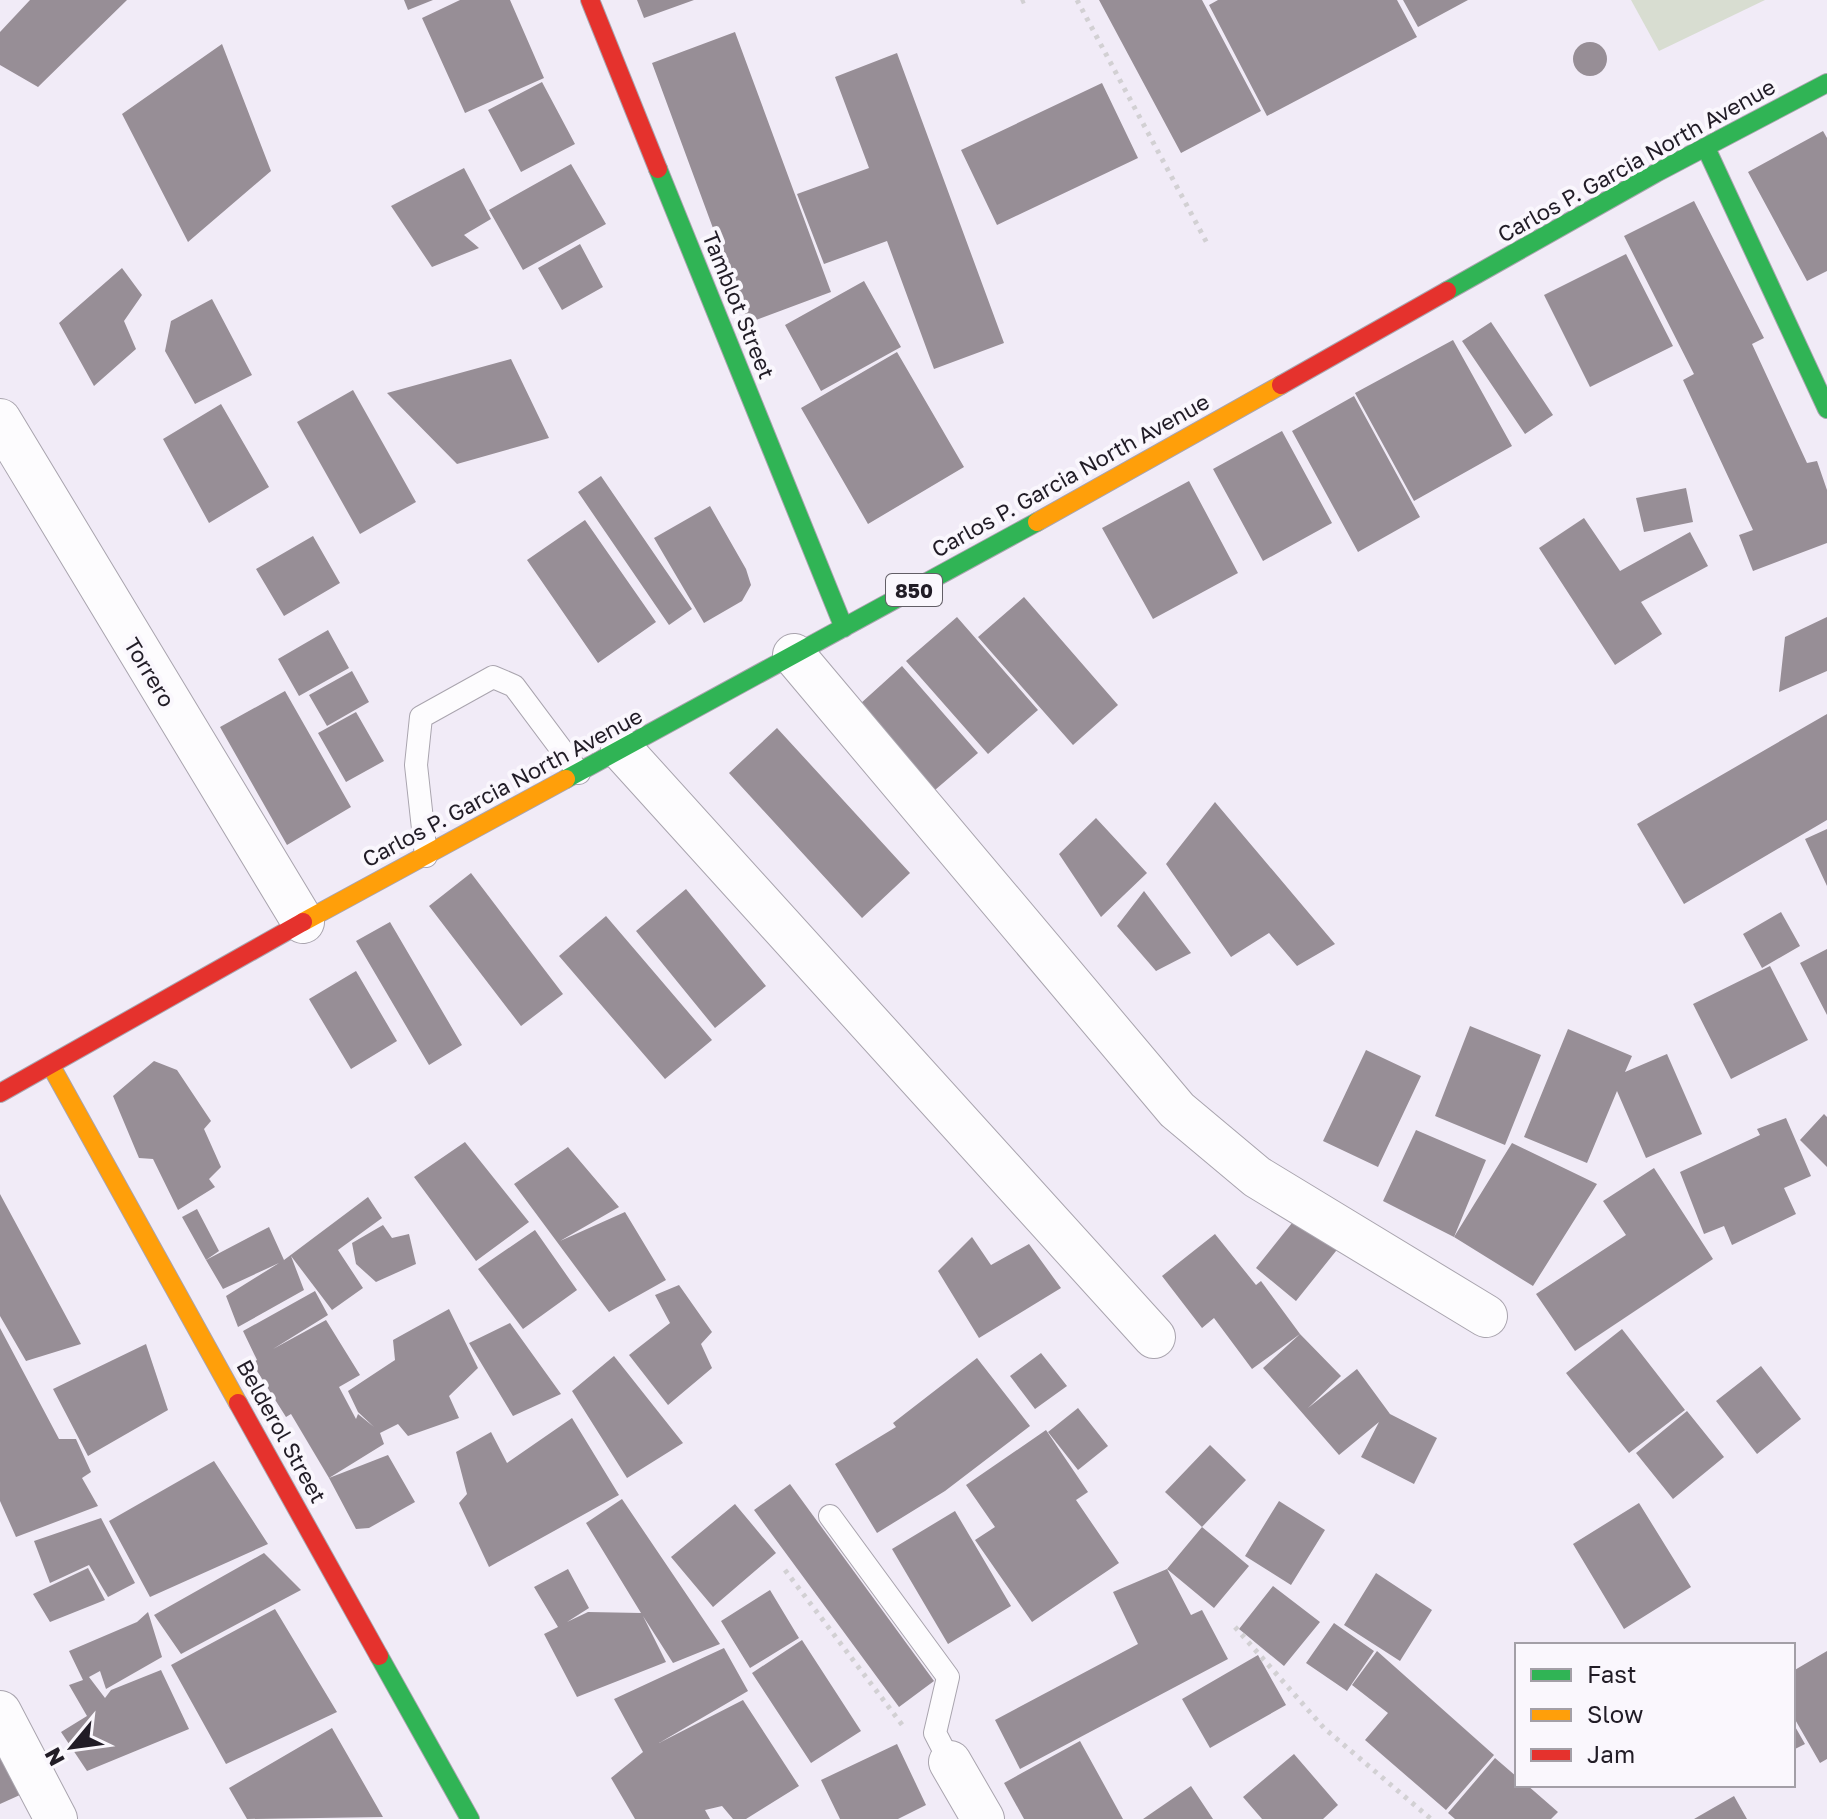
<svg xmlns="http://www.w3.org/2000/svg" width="1827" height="1819" font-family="'Golos Text',sans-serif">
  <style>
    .green { fill: #d8ddd1 }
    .building { fill: #978e96 }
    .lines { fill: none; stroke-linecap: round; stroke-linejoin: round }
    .lane-casing { stroke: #a9a4ae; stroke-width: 24 }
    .street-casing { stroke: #a9a4ae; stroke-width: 44 }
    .fast-casing { stroke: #a9a4ae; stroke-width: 20 }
    .slow-casing { stroke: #a9a4ae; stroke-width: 20 }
    .jam-casing { stroke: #a9a4ae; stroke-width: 20 }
    .path { stroke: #d2d0d3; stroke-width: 5; stroke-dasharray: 4 6; stroke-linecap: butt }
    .lane { stroke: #fdfcfe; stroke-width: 22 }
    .street { stroke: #fdfcfe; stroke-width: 42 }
    .fast { stroke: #30b455; stroke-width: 18 }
    .slow { stroke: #ff9f0a; stroke-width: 18 }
    .jam { stroke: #e5322d; stroke-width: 18 }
    .labels { text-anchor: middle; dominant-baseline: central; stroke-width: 8; stroke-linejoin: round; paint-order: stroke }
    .shield { fill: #faf7fd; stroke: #625e66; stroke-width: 2 }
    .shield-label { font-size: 20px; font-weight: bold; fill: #211c26 }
    .street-label { font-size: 22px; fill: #211c26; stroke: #faf7fd }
  </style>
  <rect width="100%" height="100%" fill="#f1ebf7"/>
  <!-- green -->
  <path class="green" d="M1631 0H1765L1659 51Z"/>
  <!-- building -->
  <path class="building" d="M30 0H127L38 87 0 65V32Z
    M404 0H433L408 10Z
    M460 0H510L544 78 465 113 422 18Z
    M637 0H694L644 18Z
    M1099 0H1202L1261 111 1181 153Z
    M1218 0H1397L1417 37 1267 116 1209 5Z
    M1403 0H1468L1418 27Z
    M735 32 831 292 748 323 652 63Z
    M1573 59a17 17 0 1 1 34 0a17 17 0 1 1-34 0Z
    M222 44 271 171 188 242 122 114Z
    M897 53 1004 343 934 369 887 241 824 264 797 194 869 168 835 77Z
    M542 82 575 144 521 172 488 110Z
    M1102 83 1138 158 997 225 961 150Z
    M1823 131 1827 138V271L1807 281 1748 172Z
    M571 164 606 224 523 270 489 210Z
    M464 168 491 219 464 235 479 248 432 267 391 206Z
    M1694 201 1764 338 1752 344 1807 463 1817 461 1827 490V543L1753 571 1739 535 1753 530 1683 380 1694 374 1624 236Z
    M580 244 603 287 562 310 538 268Z
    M1626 254 1673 346 1590 387 1544 295Z
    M122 268 142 295 124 321 136 349 94 386 59 323Z
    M864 281 901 347 821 391 785 325Z
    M212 299 252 375 195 404 165 351 171 321Z
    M1491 322 1553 415 1525 434 1462 341Z
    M1453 340 1512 446 1414 501 1355 393Z
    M897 352 964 467 868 524 801 408Z
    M511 359 549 438 457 464 387 393Z
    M353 390 416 502 360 534 297 422Z
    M1354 396 1420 517 1358 552 1292 431Z
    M221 404 269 487 209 523 163 439Z
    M1282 431 1332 523 1263 561 1213 469Z
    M601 476 692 609 669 625 578 492Z
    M1189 481 1238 573 1153 619 1102 528Z
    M1686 488 1693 522 1644 532 1636 498Z
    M710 506 746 569 751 585 742 601 704 623 654 538Z
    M1584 518 1620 571 1690 532 1708 566 1641 602 1662 634 1615 665 1539 548Z
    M585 520 656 622 598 663 527 560Z
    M313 536 340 583 284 616 256 569Z
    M1024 597 1118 705 1073 745 978 637Z
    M957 617 1038 710 988 754 906 661Z
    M1827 617V671L1779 692 1785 637Z
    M328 630 349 668 299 696 278 659Z
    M902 666 978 753 935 790 860 704Z
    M352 671 369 702 327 726 309 695Z
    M285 691 351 807 287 845 220 727Z
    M356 712 384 761 346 782 318 733Z
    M1827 714V820L1684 904 1637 824Z
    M777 728 910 873 862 918 729 773Z
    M1215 802 1335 944 1297 966 1269 933 1231 957 1166 864Z
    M1096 818 1147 873 1101 917 1059 854Z
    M1827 829V886L1805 839Z
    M471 873 563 994 521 1026 429 906Z
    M686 889 766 986 715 1028 636 931Z
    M1144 891 1191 953 1156 971 1117 926Z
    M1781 912 1800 946 1762 968 1743 934Z
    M606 916 712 1040 665 1079 559 956Z
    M390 922 462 1045 429 1065 356 941Z
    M1827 949V1015L1800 963Z
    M1770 966 1808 1040 1731 1079 1693 1004Z
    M356 971 397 1041 351 1069 309 999Z
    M1470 1026 1541 1055 1505 1145 1435 1116Z
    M1568 1029 1632 1056 1625 1072 1667 1054 1702 1134 1646 1158 1617 1091 1587 1163 1524 1137Z
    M1366 1050 1421 1076 1378 1167 1323 1141Z
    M154 1061 177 1070 211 1121 204 1129 221 1167 209 1179 215 1187 178 1210 153 1159 139 1158 113 1096Z
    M1824 1114 1827 1117V1167L1800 1140Z
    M1786 1118 1811 1176 1784 1188 1796 1214 1732 1245 1724 1226 1704 1234 1680 1172 1760 1135 1757 1129Z
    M1416 1130 1486 1160 1454 1237 1383 1201Z
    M465 1142 529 1222 476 1261 414 1177Z
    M1512 1143 1597 1184 1533 1286 1454 1237Z
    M568 1147 619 1207 560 1241 625 1212 666 1280 609 1312 514 1184Z
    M1654 1168 1713 1259 1575 1351 1536 1294 1626 1235 1603 1201Z
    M0 1194 81 1344 26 1361 0 1316Z
    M368 1197 382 1218 338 1250 363 1288 332 1310 291 1256 304 1290 238 1327 226 1296 279 1263 223 1289 206 1260 269 1227 284 1260Z
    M197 1209 219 1251 206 1260 182 1217Z
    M1300 1213 1340 1246 1296 1301 1256 1268Z
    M383 1225 392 1238 409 1234 416 1264 376 1282 356 1264 352 1243Z
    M535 1230 577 1290 523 1329 478 1269Z
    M1215 1234 1256 1285 1261 1281 1300 1334 1341 1376 1308 1408 1357 1369 1390 1414 1437 1438 1414 1484 1361 1457 1379 1422 1339 1455 1263 1368 1300 1334 1252 1369 1214 1318 1202 1328 1162 1276Z
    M972 1237 991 1265 1029 1244 1061 1288 979 1338 938 1271Z
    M679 1285 712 1332 701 1344 712 1368 668 1405 629 1355 670 1323 655 1295Z
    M315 1291 328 1315 273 1349 326 1320 360 1375 339 1387 356 1419 358 1414 374 1427 358 1412 348 1391 395 1360 393 1340 449 1309 478 1368 449 1396 459 1418 408 1436 398 1424 380 1433 384 1444 329 1478 291 1414 286 1417 252 1363 257 1360 243 1331Z
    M510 1323 561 1394 513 1416 469 1343Z
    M0 1328 59 1439H76L91 1472 82 1478 98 1506 16 1537 0 1501Z
    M1622 1329 1685 1410 1629 1453 1566 1373Z
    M146 1344 168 1410 88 1456 53 1389Z
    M1041 1353 1067 1386 1035 1409 1010 1376Z
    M614 1356 683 1443 627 1478 572 1391Z
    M977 1358 1030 1426 945 1491 877 1533 835 1464 896 1427 893 1423Z
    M1761 1366 1801 1419 1757 1454 1716 1401Z
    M1078 1408 1108 1446 1078 1470 1048 1432Z
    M1687 1411 1724 1457 1673 1499 1636 1453Z
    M572 1418 619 1495 489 1567 459 1503 467 1494 456 1452 491 1432 507 1463Z
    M1046 1430 1088 1492 1076 1500 1119 1563 1032 1622 975 1540 995 1527 966 1485Z
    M1210 1445 1246 1480 1202 1527 1165 1492Z
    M388 1455 415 1502 369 1528 356 1529 329 1478Z
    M214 1461 268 1544 150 1597 109 1521Z
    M790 1484 934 1681 899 1707 754 1510Z
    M622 1499 720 1644 673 1663 643 1616 666 1662 577 1697 544 1634 558 1627 534 1587 568 1569 589 1608 567 1622 588 1612 641 1613 586 1523Z
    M1279 1501 1325 1530 1291 1585 1245 1556Z
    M1639 1503 1691 1587 1624 1629 1573 1544Z
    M735 1504 776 1553 713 1607 671 1557Z
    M955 1511 1011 1606 948 1644 892 1549Z
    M101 1518 135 1583 108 1597 89 1565 50 1583 34 1541Z
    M1202 1527 1249 1566 1214 1608 1167 1569Z
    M264 1553 301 1590 181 1654 154 1615Z
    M88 1568 105 1600 50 1622 33 1594Z
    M1167 1569 1191 1615 1202 1610 1228 1659 1020 1769 995 1720 1138 1644 1113 1592Z
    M1376 1573 1432 1610 1400 1661 1344 1625Z
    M1273 1586 1320 1622 1284 1666 1239 1629Z
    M770 1590 799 1638 750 1668 721 1621Z
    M275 1609 337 1712 226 1764 171 1665Z
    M148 1612 162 1657 106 1689 100 1671 89 1677 105 1698 111 1690 161 1670 189 1729 87 1771 61 1732 87 1716 69 1685 83 1680 69 1651 137 1622Z
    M1334 1623 1374 1651 1347 1691 1306 1663Z
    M802 1640 861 1731 811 1763 752 1673Z
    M724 1648 748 1691 659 1743 743 1700 799 1786 746 1819H733L722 1806 705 1810 710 1819H635L611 1778 643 1752 614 1699Z
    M1377 1651 1494 1755 1446 1810 1365 1740 1388 1713 1352 1685Z
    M1827 1651V1759L1820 1763 1793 1716V1671Z
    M1258 1655 1286 1705 1210 1748 1182 1699Z
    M1793 1723 1805 1744 1793 1750Z
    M332 1728 383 1817 247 1819 229 1788Z
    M0 1740 31 1790 0 1804Z
    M1080 1741 1123 1819H1024L1004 1783Z
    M897 1744 926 1805 898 1819H840L821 1780Z
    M1294 1754 1338 1805 1323 1819H1262L1243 1797Z
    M1495 1758 1517 1777V1785H1527L1558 1812 1551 1819H1455L1448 1813Z
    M1191 1786 1213 1819H1143Z
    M1734 1796 1747 1819H1694Z"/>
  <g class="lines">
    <defs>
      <path id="lane" d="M426 856 416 765 421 717 493 677 514 686 579 773
        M830 1516 948 1677 935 1733 950 1762"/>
      <path id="street" d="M0 420 303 922
        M794 655 1177 1110 1257 1177 1486 1316
        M622 750 1154 1337
        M0 1712 56 1819
        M950 1762 983 1819"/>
      <path id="fast" d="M1706 148 1827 409
        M658 169 844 628
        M1447 291 1656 173 1827 83
        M566 779 1037 522
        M379 1656 470 1819"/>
      <path id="slow" d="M1037 522 1281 385
        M303 922 566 779
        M51 1066 238 1403"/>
      <path id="jam" d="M590 0 658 169
        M1281 385 1447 291
        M0 1093 303 922
        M238 1403 379 1656"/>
    </defs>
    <!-- lane casing -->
    <use href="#lane" class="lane-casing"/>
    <!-- street casing -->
    <use href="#street" class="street-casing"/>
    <!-- fast casing -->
    <use href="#fast" class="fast-casing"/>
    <!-- slow casing -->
    <use href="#slow" class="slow-casing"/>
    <!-- jam casing -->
    <use href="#jam" class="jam-casing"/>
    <!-- path -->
    <path class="path" d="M1077 0 1208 245
      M1021 2 1026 0
      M785 1570 903 1726
      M1235 1627 1324 1728 1431 1819"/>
    <!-- lane -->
    <use href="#lane" class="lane"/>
    <!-- street -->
    <use href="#street" class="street"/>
    <!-- fast -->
    <use href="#fast" class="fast"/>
    <!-- slow -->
    <use href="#slow" class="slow"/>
    <!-- jam -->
    <use href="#jam" class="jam"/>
  </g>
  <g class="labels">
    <!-- shield labels -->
    <rect class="shield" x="886" y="574" width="56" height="32" rx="6"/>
    <g class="shield-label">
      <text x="914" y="590">850</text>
    </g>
    <!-- street labels -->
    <g class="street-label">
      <text transform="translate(1636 160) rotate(-29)">Carlos P. Garcia North Avenue</text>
      <text transform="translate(739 305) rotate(68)">Tamblot Street</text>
      <text transform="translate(1070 475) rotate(-29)">Carlos P. Garcia North Avenue</text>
      <text transform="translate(150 672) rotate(59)">Torrero</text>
      <text transform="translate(502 787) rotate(-28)">Carlos P. Garcia North Avenue</text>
      <text transform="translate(282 1431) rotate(61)">Belderol Street</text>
    </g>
  </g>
  <!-- legend -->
  <rect x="1515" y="1643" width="280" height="144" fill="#faf7fd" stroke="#a39fa7" stroke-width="2"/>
  <rect x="1531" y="1669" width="40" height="12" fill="#30b455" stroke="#a39fa7" stroke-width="2"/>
  <text x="1587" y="1683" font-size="24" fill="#211c26">Fast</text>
  <rect x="1531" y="1709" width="40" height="12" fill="#ff9f0a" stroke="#a39fa7" stroke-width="2"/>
  <text x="1587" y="1723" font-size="24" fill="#211c26">Slow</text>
  <rect x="1531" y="1749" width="40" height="12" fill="#e5322d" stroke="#a39fa7" stroke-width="2"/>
  <text x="1587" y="1763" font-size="24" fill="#211c26">Jam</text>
  <!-- north arrow -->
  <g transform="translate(72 1747) rotate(241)" stroke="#faf7fd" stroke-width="6" paint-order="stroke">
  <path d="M0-6L14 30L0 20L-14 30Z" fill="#211c26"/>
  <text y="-12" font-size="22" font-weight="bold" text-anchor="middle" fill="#211c26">N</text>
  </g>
</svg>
